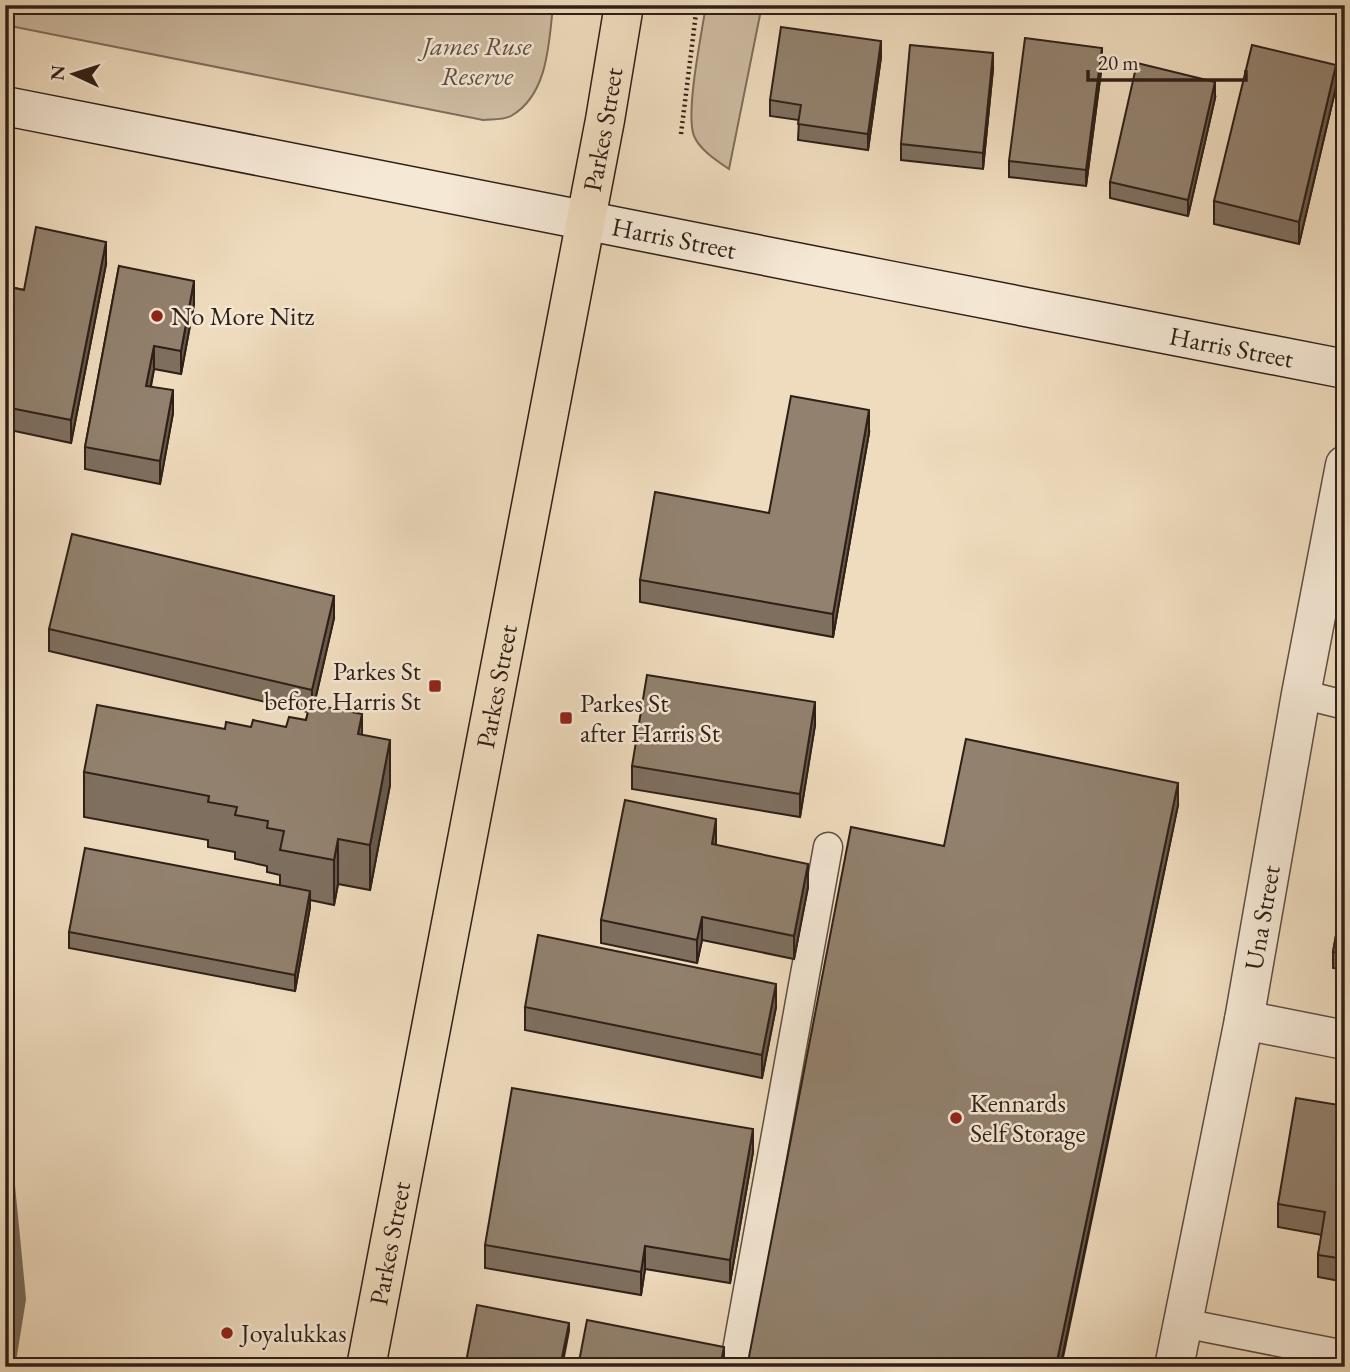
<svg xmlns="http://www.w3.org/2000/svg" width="1350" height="1372" font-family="'EB Garamond',serif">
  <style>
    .green { fill: #cebca2; stroke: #7e6e5c; stroke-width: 2 }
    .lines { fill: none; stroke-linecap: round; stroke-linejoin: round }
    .stream { stroke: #7a6a59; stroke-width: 16 }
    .service-casing { stroke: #5e4e41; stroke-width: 31 }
    .minor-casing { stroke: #5e4e41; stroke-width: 41 }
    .secondary-casing { stroke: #2e1f17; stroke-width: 41 }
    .primary-casing { stroke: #2e1f17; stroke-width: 41 }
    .path { stroke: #2e1f17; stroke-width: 4.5; stroke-dasharray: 2 3.5; stroke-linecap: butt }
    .service { stroke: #f5e8d5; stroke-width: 28 }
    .minor { stroke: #f5e8d5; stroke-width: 38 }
    .secondary { stroke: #f5e8d5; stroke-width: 38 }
    .primary { stroke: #efdcbe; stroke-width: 38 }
    .wall { fill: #7e6f5f; stroke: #2e1f17; stroke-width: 2 }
    .shaded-wall { fill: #665a4d; stroke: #2e1f17; stroke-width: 2 }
    .building { fill: #92816e; stroke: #2e1f17; stroke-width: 2 }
    .poi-dot { fill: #8f2418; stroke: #f5e8d5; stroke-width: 2.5 }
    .labels { text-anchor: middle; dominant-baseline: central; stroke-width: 5; stroke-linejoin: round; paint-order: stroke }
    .park-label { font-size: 26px; font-style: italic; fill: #5e4e41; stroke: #f5e8d5 }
    .street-label { font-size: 26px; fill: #2e1f17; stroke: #f5e8d5 }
    .poi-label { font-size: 26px; fill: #2e1f17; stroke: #f5e8d5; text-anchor: start }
  </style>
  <rect width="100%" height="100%" fill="#efdcbe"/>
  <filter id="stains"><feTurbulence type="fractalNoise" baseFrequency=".00286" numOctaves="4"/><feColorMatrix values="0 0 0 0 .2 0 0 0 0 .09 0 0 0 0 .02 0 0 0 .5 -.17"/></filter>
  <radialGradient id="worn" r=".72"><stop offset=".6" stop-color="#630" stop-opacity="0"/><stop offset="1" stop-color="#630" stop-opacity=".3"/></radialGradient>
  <!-- green -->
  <path class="green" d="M5 5H553C549 43 548 95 511 116 504 120 492 119 483 120L5 25Z
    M706 5H762L729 169C717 161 700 150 694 136 685 113 702 32 706 5Z"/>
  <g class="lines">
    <!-- stream -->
    <path class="stream" d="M5 1165 18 1299 8 1361"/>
    <defs>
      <path id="service" d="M1301 694 1345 705
        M1183 1323 1345 1355
        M734 1367 828 847"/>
      <g id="minor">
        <path d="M1244 1020 1345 1040"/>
        <path id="s1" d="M1174 1367 1244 1020 1301 694 1345 465"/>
      </g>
      <g id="secondary">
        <path id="s2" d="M5 106C452 194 898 283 1345 369"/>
      </g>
      <g id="primary">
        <path id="s3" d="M366 1367 605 120 624 5"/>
      </g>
    </defs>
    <!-- service casing -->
    <use href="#service" class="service-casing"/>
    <!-- minor casing -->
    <use href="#minor" class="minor-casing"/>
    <!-- secondary casing -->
    <use href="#secondary" class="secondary-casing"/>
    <!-- primary casing -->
    <use href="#primary" class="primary-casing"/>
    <!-- path -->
    <path class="path" d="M681 134 697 5"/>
    <!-- service -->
    <use href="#service" class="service"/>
    <!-- minor -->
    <use href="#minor" class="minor"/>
    <!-- secondary -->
    <use href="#secondary" class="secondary"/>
    <!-- primary -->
    <use href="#primary" class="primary"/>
  </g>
  <!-- wall -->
  <path class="wall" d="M881 57 868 150 798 140 799 120 770 116V100Z
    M1102 64 1086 186 1009 177V161Z
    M993 69 983 169 901 160V144Z
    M1336 87 1299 244 1214 224V201Z
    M1215 98 1188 216 1110 198V182Z
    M106 264 71 443 5 429V382L9 364H5V286L24 290Z
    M119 266 194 304 181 374 154 369 151 386 173 413 160 484 85 469V447Z
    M869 433 833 637 640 602V580L769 513Z
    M334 618 314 705 362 735 390 785 370 890 338 884 334 905 310 900V907L295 991 69 948V932L280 885V875L267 872V866L235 859V852L208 847V840L84 817V772L225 729 251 727H286L306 720 308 712 49 651V629Z
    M815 725 800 817 632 789V766Z
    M1178 805 1061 1367H748V1362L944 846Z
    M716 842V845L808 887 794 959 702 940 697 963 601 943V920Z
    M1345 885V970L1333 968V952Z
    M525 1007H776L762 1078 525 1030Z
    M1345 1106V1282L1318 1277V1255L1322 1235 1278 1227V1204Z
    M753 1152 730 1283 645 1269 641 1295 485 1268V1245Z"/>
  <!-- shaded-wall -->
  <path class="shaded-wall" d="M881 41V57L868 150V134Z
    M1102 48V64L1086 186V170Z
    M993 53V69L983 169V153Z
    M1336 65V87L1299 244V222Z
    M1215 82V98L1188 216V200Z
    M106 242V264L71 443V420Z
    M194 281V304L181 374V351Z
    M154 346V369L146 408V386Z
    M173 390V413L160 484V461Z
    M869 410V433L833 637V614Z
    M334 596V618L312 713V690Z
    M815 702V725L800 817V794Z
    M362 714V759L358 734Z
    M390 740V785L370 890V845Z
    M1178 783V805L1060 1367H1056Z
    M716 819V842L712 867V844Z
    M338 839V884L334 905V860Z
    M808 864V887L794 959V936Z
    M310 891V907L295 991V975Z
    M702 917V940L697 963V940Z
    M776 984V1007L762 1078V1055Z
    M753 1129V1152L730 1283V1260Z
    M645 1246V1269L641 1295V1272Z
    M569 1323V1331L562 1367H560Z
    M724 1347V1367H720Z"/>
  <!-- building -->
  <path class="building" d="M781 27 881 41 868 134 798 124 801 105 770 100Z
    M1025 38 1102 48 1086 170 1009 161Z
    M910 45 993 53 983 153 901 144Z
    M1252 45 1336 65 1299 222 1214 201Z
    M1137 63 1215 82 1188 200 1110 182Z
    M36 227 106 242 71 420 5 407V382L13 342 5 341V286L24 290Z
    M119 266 194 281 181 351 154 346 146 386 173 390 160 461 85 447Z
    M791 396 869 410 833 614 640 580 655 492 769 513Z
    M72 534 334 596 312 690 49 629Z
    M647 675 815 702 800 794 632 766Z
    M310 704 362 714 358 734 390 740 370 845 338 839 334 860 280 850 284 831 267 828 268 821 235 815 237 807 208 802 209 796 84 772 97 705 225 729 226 722 251 727 253 720 286 727 289 717 306 720Z
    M966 739 1178 783 1056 1366 1053 1365V1367H772L748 1362 851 827 944 846Z
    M625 800 716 819 712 844 808 864 794 936 702 917 697 940 601 920Z
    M85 848 310 891 295 975 69 932Z
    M1345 885V954L1333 952Z
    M538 935 776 984 762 1055 525 1007Z
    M512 1088 753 1129 730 1260 645 1246 641 1272 485 1245Z
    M1296 1098 1345 1106V1259L1318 1255 1325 1212 1278 1204Z
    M477 1305 569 1323 560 1367H465Z
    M587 1320 724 1347 720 1367H578Z"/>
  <!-- markers -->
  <g class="poi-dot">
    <circle cx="157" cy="316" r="7"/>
    <rect x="428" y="679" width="14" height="14" rx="3.5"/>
    <rect x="559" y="711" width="14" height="14" rx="3.5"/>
    <circle cx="956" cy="1118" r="7"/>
    <circle cx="227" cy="1333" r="7"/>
  </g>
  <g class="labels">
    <!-- park labels -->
    <g class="park-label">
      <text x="477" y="46">James Ruse<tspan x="477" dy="30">Reserve</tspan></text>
    </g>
    <!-- street labels -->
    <g class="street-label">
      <text stroke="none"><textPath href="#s3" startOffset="1260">Parkes Street</textPath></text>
      <text stroke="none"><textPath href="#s2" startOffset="682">Harris Street</textPath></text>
      <text stroke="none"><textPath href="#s2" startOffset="1250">Harris Street</textPath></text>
      <text stroke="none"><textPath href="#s3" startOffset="693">Parkes Street</textPath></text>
      <text stroke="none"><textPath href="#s1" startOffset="458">Una Street</textPath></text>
      <text stroke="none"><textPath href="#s3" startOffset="126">Parkes Street</textPath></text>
    </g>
    <!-- poi labels -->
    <g class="poi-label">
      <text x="171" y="316">No More Nitz</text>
      <text x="421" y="671" text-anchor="end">Parkes St<tspan x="421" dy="30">before Harris St</tspan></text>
      <text x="580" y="703">Parkes St<tspan x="580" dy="30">after Harris St</tspan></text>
      <text x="970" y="1103">Kennards<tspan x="970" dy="30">Self Storage</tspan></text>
      <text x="241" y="1333">Joyalukkas</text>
    </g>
  </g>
  <!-- margin -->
  <rect width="1350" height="1372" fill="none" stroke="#efdcbe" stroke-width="28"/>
  <rect x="7" y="7" width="1336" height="1358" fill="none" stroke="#2e1f17" stroke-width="3.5"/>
  <rect x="14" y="14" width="1322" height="1344" fill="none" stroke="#2e1f17" stroke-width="2"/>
  <!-- north arrow -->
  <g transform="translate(74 74) rotate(274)" stroke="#f5e8d5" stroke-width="5" paint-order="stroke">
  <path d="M0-5L12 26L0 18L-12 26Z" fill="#2e1f17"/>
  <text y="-10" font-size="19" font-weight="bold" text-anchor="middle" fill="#2e1f17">N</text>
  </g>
  <!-- scale -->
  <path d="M1088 70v10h158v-10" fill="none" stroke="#2e1f17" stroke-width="3.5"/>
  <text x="1098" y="70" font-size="21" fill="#2e1f17" stroke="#f5e8d5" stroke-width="5" paint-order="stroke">20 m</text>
  <rect width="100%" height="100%" filter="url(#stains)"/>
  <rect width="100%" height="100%" fill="url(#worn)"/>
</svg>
